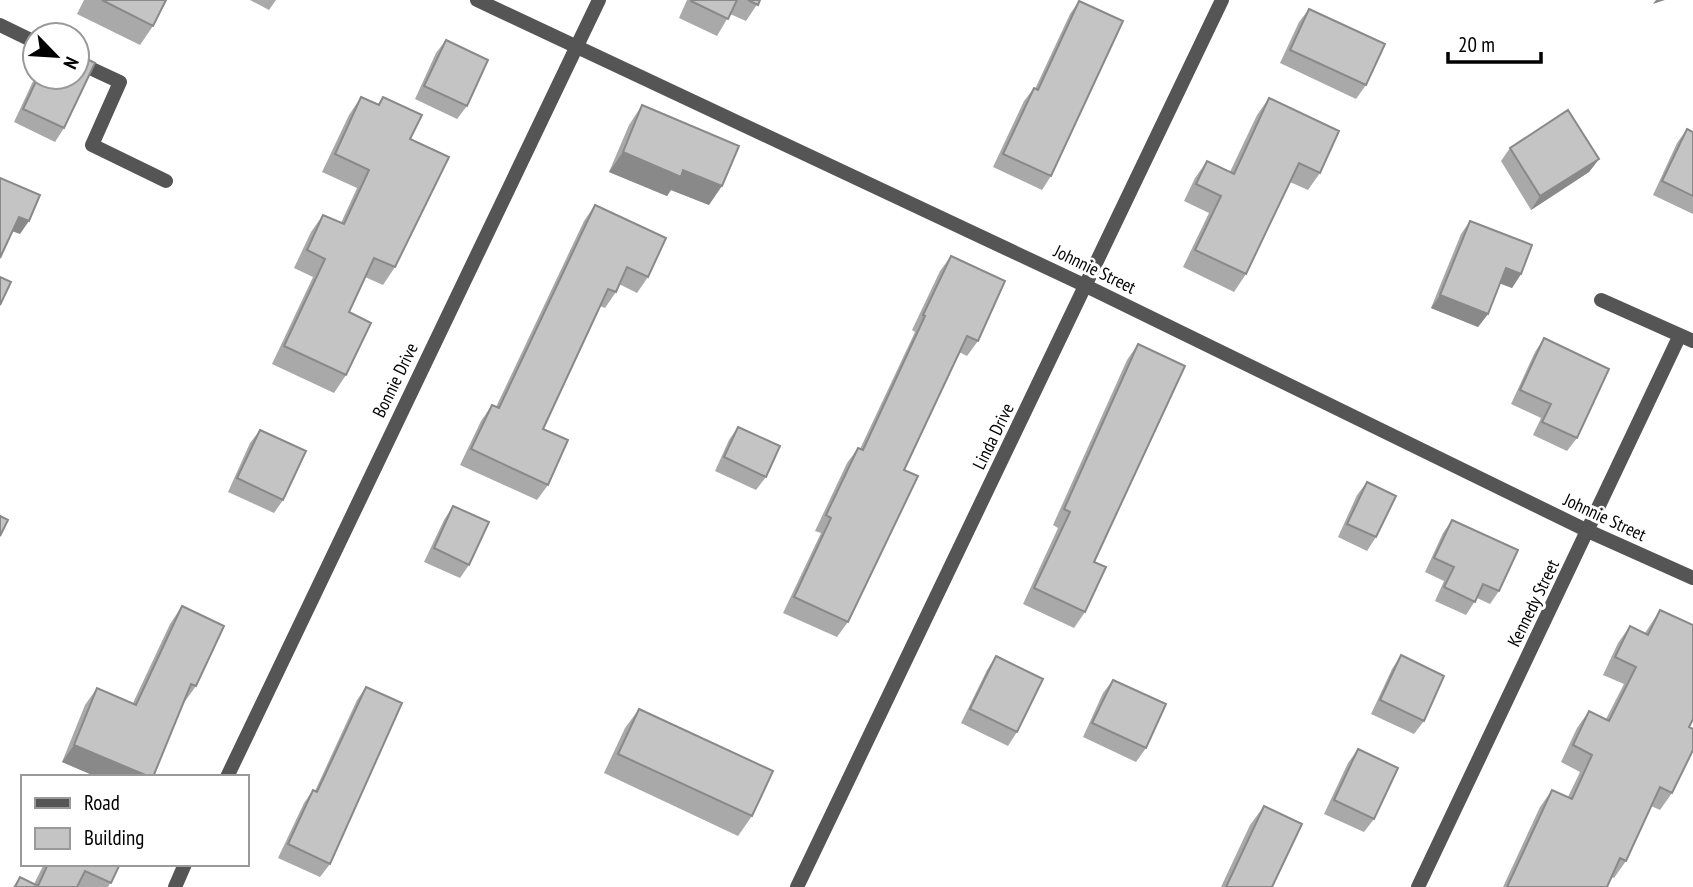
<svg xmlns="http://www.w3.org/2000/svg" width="1693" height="887" font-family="'PT Sans Narrow',sans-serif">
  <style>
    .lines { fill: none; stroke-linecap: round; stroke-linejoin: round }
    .service { stroke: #555; stroke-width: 14 }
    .minor { stroke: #555; stroke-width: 14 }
    .wall { fill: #a9a9a9 }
    .shaded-wall { fill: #898989 }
    .building { fill: #c4c4c4; stroke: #898989; stroke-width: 2 }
    .labels { text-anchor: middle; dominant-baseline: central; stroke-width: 6; stroke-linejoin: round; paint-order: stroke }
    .street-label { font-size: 18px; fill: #000; stroke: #fff }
  </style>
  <rect width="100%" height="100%" fill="#fff"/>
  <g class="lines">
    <!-- service -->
    <path class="service" d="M0 25 35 42
      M77 62 120 82 92 145 166 181"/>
    <!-- minor -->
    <path class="minor" d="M477 0 1086 286 1588 531 1693 578
      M1601 300 1693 341
      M227 777 599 0
      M175 887 185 864
      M797 887 1222 0
      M1418 887 1680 335"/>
  </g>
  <!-- wall -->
  <path class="wall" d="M84 0H166L153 26 140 45 77 14Z
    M250 0H276L269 10Z
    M687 0H760L746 21 730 14 717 36 679 18Z
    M1079 1 1051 176 1042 190 993 167 1024 101 1034 88 1035 89 1070 14Z
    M1309 9 1366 85 1356 99 1280 63 1299 22Z
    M446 40 467 106 457 119 415 99 436 53Z
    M35 77H77L64 128 55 142 14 122Z
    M361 97 378 105 383 97 410 139 395 267 383 285 365 277 349 312 346 375 334 393 272 364 313 277 294 268 311 232 323 215 341 223 357 188 322 172 349 115Z
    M1269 98 1320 173 1308 190 1290 182 1246 274 1234 292 1183 267 1209 213 1184 201 1195 178 1207 161 1230 172 1257 115Z
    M642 105 709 205 671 190 667 196 609 172 629 125Z
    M1687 129 1693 132V214L1653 195 1677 143Z
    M1510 148 1599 159 1589 172 1531 210 1501 161Z
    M595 205 648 277 637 293 619 284 616 292 605 308 600 306 543 429 548 485 537 500 460 465 481 421 492 405 496 407 584 221Z
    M1470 221 1521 274 1512 288 1500 283 1488 314 1478 327 1431 308 1461 234Z
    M951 256 978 341 967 356 959 352 904 470 848 622 837 637 783 613 821 533 815 531 847 463 858 448 860 449 915 332 912 330 940 271Z
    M1544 338 1577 438 1567 451 1533 435 1541 418 1511 404 1535 352Z
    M1138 344 1085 612 1074 628 1023 604 1058 528 1053 525 1127 360Z
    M738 427 766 477 756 490 715 471 729 440Z
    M260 430 283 500 274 513 228 492 250 443Z
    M1367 482 1376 537 1367 551 1338 537 1357 495Z
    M453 506 469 565 460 578 424 562 444 520Z
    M1452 520 1499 591 1490 604 1477 598 1466 615 1435 601 1444 581 1425 572 1443 533Z
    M182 606 196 686 183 704 153 777H97L62 762 85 705 97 688 133 703 170 624Z
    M1660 610 1689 727 1672 793 1660 810 1651 806 1626 861 1614 878 1611 877 1607 887H1503L1540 807 1552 790 1568 797 1580 772 1561 762 1577 728 1589 711 1606 719 1624 684 1603 675 1618 643 1630 626 1645 633Z
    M1401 655 1424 721 1414 734 1371 714 1392 669Z
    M996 656 1017 732 1008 746 961 723 987 670Z
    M1113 680 1146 748 1136 762 1083 737 1103 693Z
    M366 687 330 864 320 877 278 858 304 803 313 790 315 791 357 700Z
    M639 709 752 816 738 836 604 773 625 728Z
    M1358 749 1374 819 1364 832 1324 814 1348 763Z
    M1264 806 1272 887H1221L1250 825Z
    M44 864H120L108 887H13L20 877 34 884Z"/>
  <!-- shaded-wall -->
  <path class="shaded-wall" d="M1656 0H1665L1653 4Z
    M623 152 683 170 722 186 709 205 671 190 667 196 609 172Z
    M1599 159 1589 172 1531 210 1540 196Z
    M19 217 29 221 20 234 9 230Z
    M1506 268 1521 274 1512 288 1496 282Z
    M1440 295 1488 314 1478 327 1431 308Z
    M74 745 150 777H97L62 762Z"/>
  <!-- building -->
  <path class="building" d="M102 0H166L153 26Z
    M691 0H737L728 19 691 1Z
    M748 0H760L758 5Z
    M1079 1 1123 21 1051 176 1003 154 1034 88 1038 90Z
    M1309 9 1385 44 1366 85 1290 50Z
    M446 40 488 60 467 106 424 86Z
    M77 54 95 63 64 128 23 109 38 77H77Z
    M361 97 379 105 383 97 422 115 410 139 449 157 395 267 374 258 349 312 371 323 346 375 284 346 325 259 307 250 323 215 344 224 369 170 335 154Z
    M1269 98 1339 131 1320 173 1299 163 1246 274 1195 250 1221 196 1196 184 1207 161 1234 174Z
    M642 105 739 146 722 186 683 170 681 177 623 152Z
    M1568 110 1599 159 1540 196 1510 148Z
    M1687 129 1693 132V196L1662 181Z
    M0 178 40 195 29 221 19 217 0 258Z
    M595 205 666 238 648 277 627 267 616 292 608 289 543 429 568 440 548 485 471 449 492 405 499 408Z
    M1470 221 1532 245 1521 274 1506 268 1488 314 1440 295Z
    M951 256 1005 281 978 341 967 336 904 470 918 476 848 622 794 597 831 518 826 515 858 448 863 450 925 316 923 315Z
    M0 277 11 282 0 305Z
    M1544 338 1609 369 1577 438 1542 422 1551 404 1520 390Z
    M1138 344 1185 366 1094 562 1106 567 1085 612 1034 588 1070 512 1064 509Z
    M738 427 780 446 766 477 724 457Z
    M260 430 306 451 283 500 237 478Z
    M1367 482 1396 496 1376 537 1347 524Z
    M453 506 489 522 469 565 434 548Z
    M0 516 8 520 0 536Z
    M1452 520 1518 550 1499 591 1483 584 1475 602 1444 587 1454 567 1434 558Z
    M182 606 224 626 196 686 191 684 153 777H150L74 745 97 688 136 705Z
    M1660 610 1693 625V719L1689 727 1693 729V750L1672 793 1660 787 1626 861 1620 858 1607 887H1507L1552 790 1572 799 1592 755 1573 745 1589 711 1609 721 1636 667 1615 657 1630 626 1648 635Z
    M1401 655 1444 676 1424 721 1380 700Z
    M996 656 1043 679 1017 732 970 709Z
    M1113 680 1166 704 1146 748 1092 723Z
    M366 687 402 703 330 864 288 844 313 790 317 792Z
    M639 709 773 771 752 816 618 754Z
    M1358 749 1398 768 1374 819 1334 800Z
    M1264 806 1302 824 1272 887H1226Z
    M48 864H120L111 883 85 871 77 887H15L20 877 38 886Z"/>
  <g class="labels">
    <!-- street labels -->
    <g class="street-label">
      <text transform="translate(1095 269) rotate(26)">Johnnie Street</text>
      <text transform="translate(395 380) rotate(-64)">Bonnie Drive</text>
      <text transform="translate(993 436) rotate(-64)">Linda Drive</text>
      <text transform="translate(1605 517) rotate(25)">Johnnie Street</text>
      <text transform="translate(1533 603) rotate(-64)">Kennedy Street</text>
    </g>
  </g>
  <!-- legend -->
  <rect x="21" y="775" width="228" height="91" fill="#ffffff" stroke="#999999" stroke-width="2"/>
  <rect x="35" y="798" width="35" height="10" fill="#555555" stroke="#999999" stroke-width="2"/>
  <text x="84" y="810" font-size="21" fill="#000000">Road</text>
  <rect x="35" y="828" width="35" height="21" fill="#c4c4c4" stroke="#999999" stroke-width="2"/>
  <text x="84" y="845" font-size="21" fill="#000000">Building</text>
  <!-- north arrow -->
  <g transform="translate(56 56) rotate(115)"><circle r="33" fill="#ffffff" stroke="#999999" stroke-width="2"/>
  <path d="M0-5L12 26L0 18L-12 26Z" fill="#000000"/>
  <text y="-10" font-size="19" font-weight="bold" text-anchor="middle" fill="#000000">N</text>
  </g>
  <!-- scale -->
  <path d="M1448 52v10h93v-10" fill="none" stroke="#000000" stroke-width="3.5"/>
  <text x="1458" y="52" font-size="21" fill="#000000" stroke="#ffffff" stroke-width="5" paint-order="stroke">20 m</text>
</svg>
